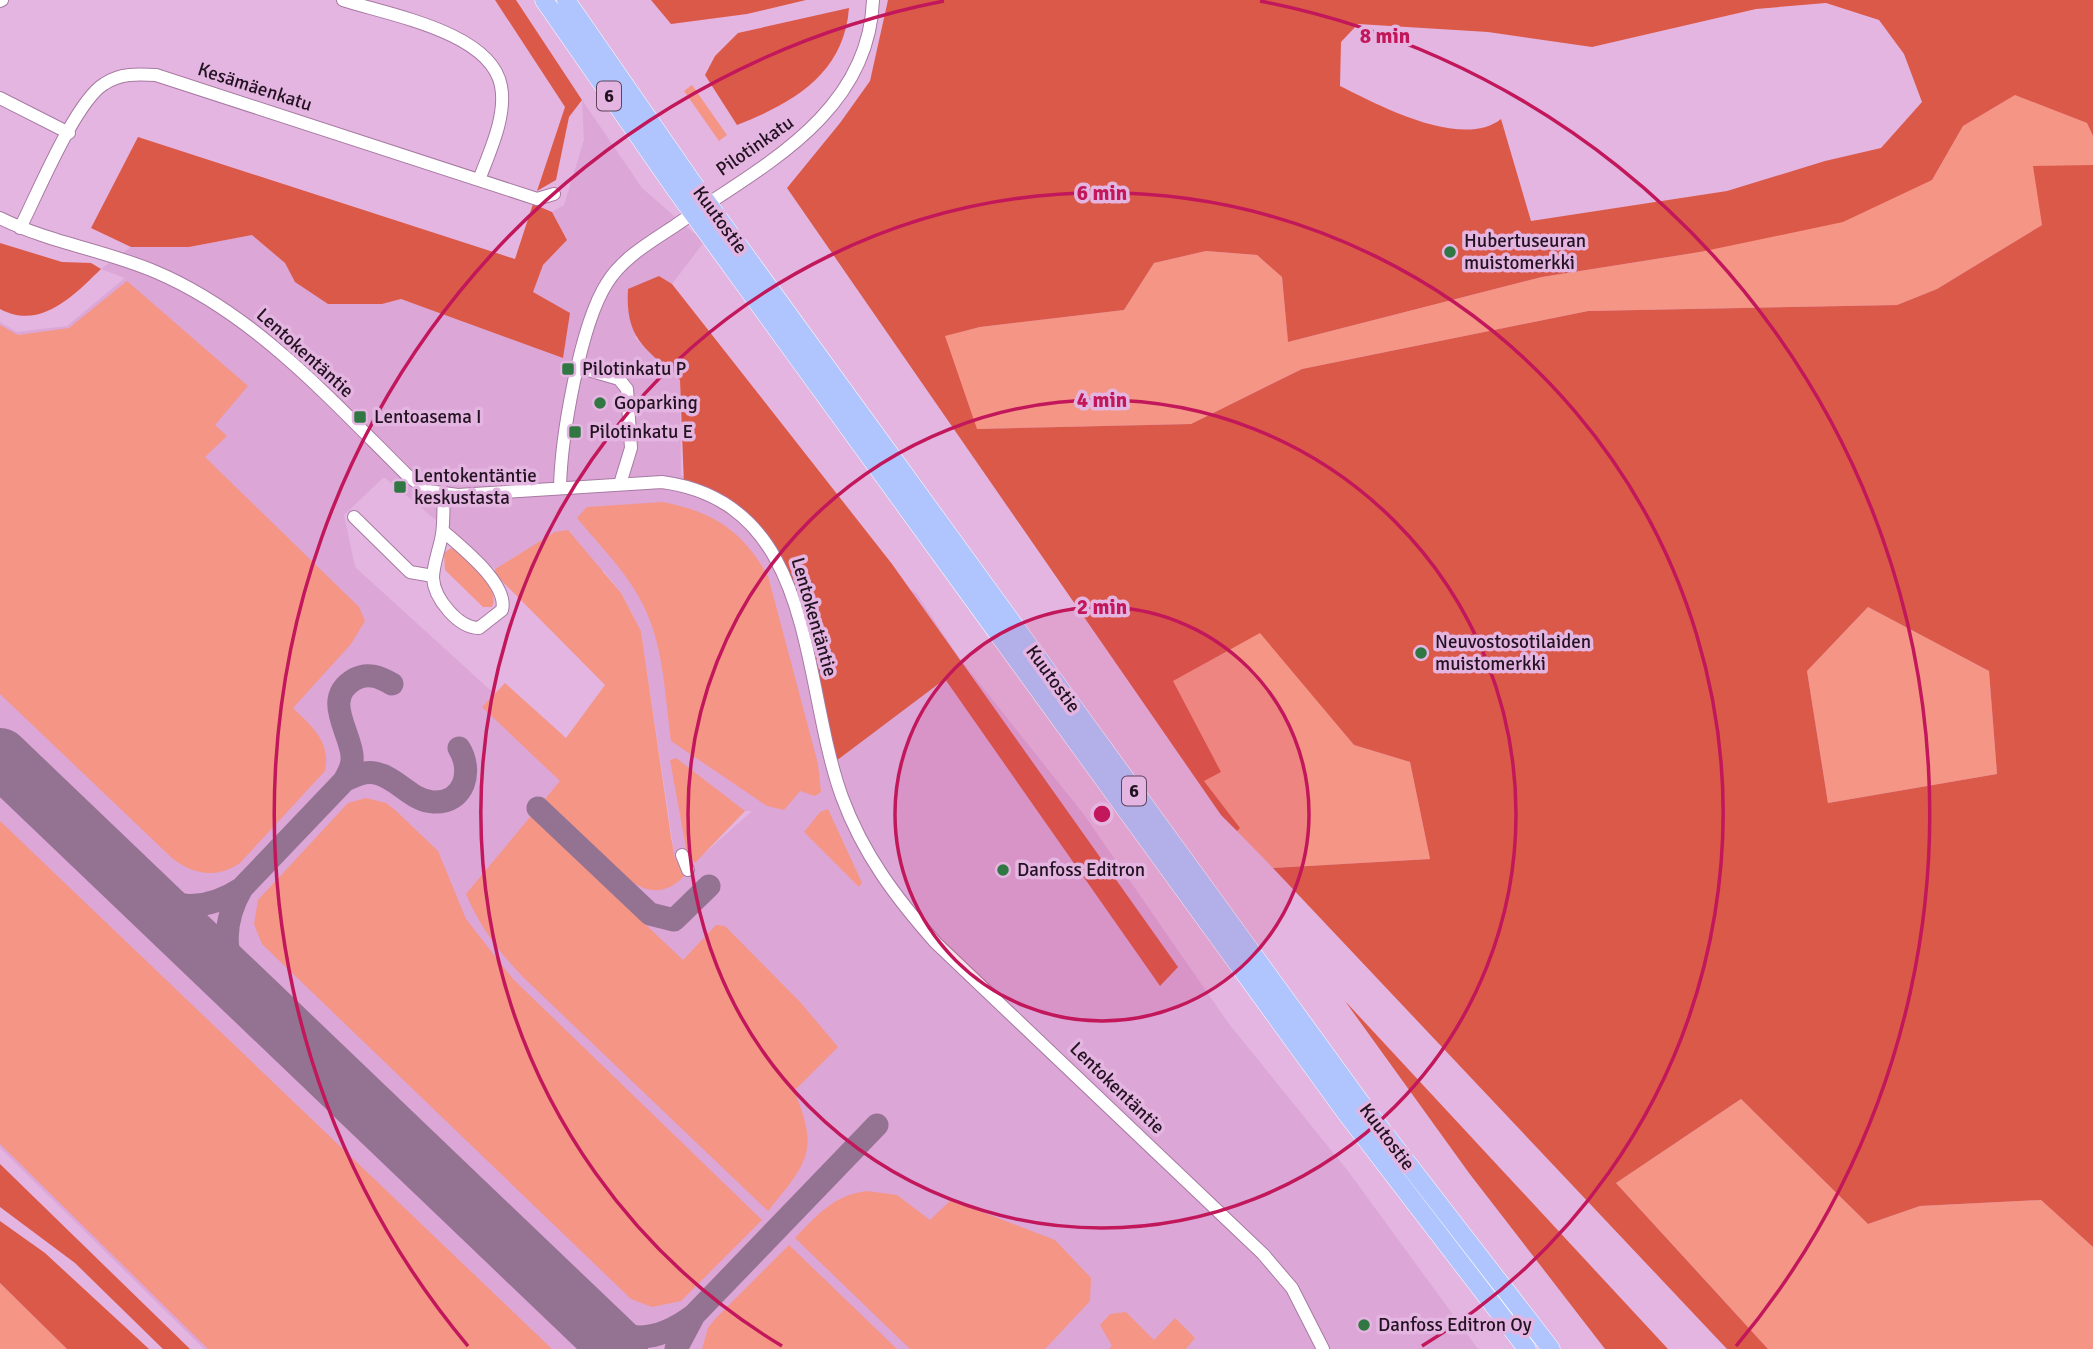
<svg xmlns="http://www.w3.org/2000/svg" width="2093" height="1349" font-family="Signika,sans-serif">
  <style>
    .built { fill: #dca6d7; fill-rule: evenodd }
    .green { fill: #f59586 }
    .forest { fill: #db5949; fill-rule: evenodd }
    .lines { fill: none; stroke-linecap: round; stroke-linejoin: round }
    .taxiway { stroke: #947292; stroke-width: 23 }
    .runway { stroke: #947292; stroke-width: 58 }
    .minor-casing { stroke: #a77aa3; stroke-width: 14 }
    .highway-casing { stroke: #fff; stroke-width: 19 }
    .minor { stroke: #fff; stroke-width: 12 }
    .highway { stroke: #b0c4fd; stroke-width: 18 }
    .highway-bridge-casing { stroke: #fff; stroke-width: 19; stroke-linecap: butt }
    .highway-bridge { stroke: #b0c4fd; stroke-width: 18 }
    .ring { fill: none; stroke: #c2185b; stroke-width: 3.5 }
    .poi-dot { fill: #317743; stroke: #e4b5e0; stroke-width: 2.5 }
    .labels { text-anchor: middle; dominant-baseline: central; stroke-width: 7; stroke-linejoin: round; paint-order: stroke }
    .shield { fill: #e4b5e0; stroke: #5d435b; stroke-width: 2 }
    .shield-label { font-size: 18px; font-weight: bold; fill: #231222 }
    .street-label { font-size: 19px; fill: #231222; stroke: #e4b5e0 }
    .poi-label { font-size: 19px; fill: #231222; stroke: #e4b5e0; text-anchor: start }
    .centre { fill: #c2185b; stroke: #e4b5e0; stroke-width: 3.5 }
    .ring-label { font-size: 21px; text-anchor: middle; font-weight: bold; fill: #c2185b; stroke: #e4b5e0; stroke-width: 7; stroke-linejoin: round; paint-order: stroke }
  </style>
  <rect width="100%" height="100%" fill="#e4b5e0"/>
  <!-- built -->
  <path class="built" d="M582 100 642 188 704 242 672 284 659 276 635 338 680 380 681 475 916 593 960 659 1085 816 1229 1024 1348 1171 1478 1349H204L0 1148V322L17 332 67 326 125 278 101 269 131 247H189L252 235 285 263 295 282 382 304 401 299 563 358 532 292 543 265 567 240 552 212 564 205 584 140ZM384 477 495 569 522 552 604 571 621 593 641 631 675 858 355 567 344 515ZM745 811H752L705 853 698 849Z"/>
  <!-- green -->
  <path class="green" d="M692 85 727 135 719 141 684 91Z
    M2016 94 2087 123 2093 136V165L2042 225 1937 289 1897 305 1588 311 1302 369 1191 424 976 429 944 336 980 327 1124 310 1154 263 1206 251 1257 255 1282 277 1288 342 1542 277 1700 252 1932 180 1963 126Z
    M127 281 248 386 215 425 227 436 205 457 359 607 365 621 351 644 293 708C312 727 331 741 325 771L240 863C216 879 194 875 172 858L0 694V325L18 335 69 328Z
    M663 502C713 512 742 530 768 576L818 764 821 792 815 796 800 791 784 810 767 806 671 741C665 697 664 649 645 609 630 575 600 546 577 518L587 507Z
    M568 530 621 593 641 631 671 837 675 858 685 875C669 893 650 895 631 881L545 799 560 781 482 707 505 683 566 738 605 685 495 574V569L555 532Z
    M451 548 458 550C471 564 501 588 492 607H483L445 570 444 553Z
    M1868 607 1989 671 1997 774 1828 803 1807 671Z
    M1261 632 1354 745 1410 762 1430 859 1273 868 1237 831 1239 828 1203 780 1220 772 1172 681Z
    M676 758 745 811 695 863 687 853 670 760Z
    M366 798 386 803 395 810 438 851 466 919 513 979 762 1220 681 1301 652 1307 631 1299 262 944 254 924 258 900 348 803Z
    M828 809 862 883 859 887 804 832 820 812Z
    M531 816 683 960 716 925 725 926 801 1003 838 1047 794 1091C820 1151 807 1163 768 1211L524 978C499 952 480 927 466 894Z
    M0 821 552 1349H208L0 1144Z
    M1741 1099 1868 1224 1920 1206 2041 1200 2093 1247V1349H1768L1616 1183Z
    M867 1191 897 1195 930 1220 951 1200 1055 1240 1091 1278 1090 1301 1045 1349H910L795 1238C817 1215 834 1195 867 1191Z
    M789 1245 897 1349H702L708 1328 715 1319Z
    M0 1283 67 1349H0Z
    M1126 1312 1154 1340 1175 1318 1195 1338 1186 1349H1109L1112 1346 1100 1325 1110 1314Z"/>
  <!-- forest -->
  <path class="forest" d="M495 0H516L582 100 569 117 556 180 537 191 565 107Z
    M651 0H806L747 14 671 24Z
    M888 0H2093V136L2087 123 2015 95 1963 126 1932 180 1843 222 1700 252 1542 277 1288 342 1282 277 1257 255 1206 251 1154 263 1124 310 980 327 945 336 977 429 1191 424 1302 369 1588 311 1897 305 1937 289 2042 225 2033 166 2093 165V1247L2041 1200 1920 1206 1868 1224 1741 1099 1616 1183 1768 1349H1727L1273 868 1430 859 1410 762 1354 745 1260 633 1173 681 1221 772 1204 781 1240 828 1237 831 1221 815 787 188 840 123 870 81ZM1826 3 1879 20 1904 54 1922 102 1881 148 1825 161 1727 191 1531 221 1501 119C1462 150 1378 105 1340 86L1341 42 1358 24 1488 32 1592 47 1756 9ZM1868 607 1989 671 1997 774 1828 803 1807 671Z
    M849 8C844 74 793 103 737 125L705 75 715 56 738 33Z
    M138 137 515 259 533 204 552 212 567 240 543 265 533 292 570 313 563 358 401 299 382 304H328L295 282 285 263 252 235 189 247H131L91 228Z
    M0 243 62 262 91 263 101 269C74 295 41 331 0 309Z
    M659 276 672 284 892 564 1178 967 1160 986 945 679 832 764 807 658 765 538 684 485 680 380C646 348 625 340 628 289Z
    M1345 1001 1668 1349H1605L1469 1173Z
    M0 1164 190 1349H163L75 1263 0 1207Z
    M0 1221 45 1253 149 1349H67L0 1283Z"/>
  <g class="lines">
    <!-- taxiway -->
    <path class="taxiway" d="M344 781C354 776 364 771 375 773 397 777 411 801 433 802 465 804 473 770 459 748
      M538 808 650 914 674 920 709 886
      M242 888 344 781C349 772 353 765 352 755 349 729 322 698 355 679 368 672 380 677 392 684
      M139 890C175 911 207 911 242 888 221 924 222 960 247 994
      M580 1312C623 1341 650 1348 694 1315L676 1349
      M694 1315 877 1125"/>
    <!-- runway -->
    <path class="runway" d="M0 757 619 1349"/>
    <defs>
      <path id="minor" d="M343 0C389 15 491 32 501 86 507 116 489 153 479 180
        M0 1 2 0
        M0 98 69 133
        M0 218C50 243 105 250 156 272 255 314 331 400 407 475L428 491 458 495 662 482C818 503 800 681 842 797 863 854 896 898 936 943L1263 1254 1292 1288 1323 1349
        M20 228C37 195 75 102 104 84 120 73 138 74 156 75L537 199 554 194
        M578 367 619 379 627 389 631 448 620 484
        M560 488C561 438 580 325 607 283 623 257 651 242 676 225 759 168 869 115 873 0
        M354 517 410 572 433 576
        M443 531C461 547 509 584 502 610L479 628C458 628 434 598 433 578 433 564 440 548 442 534 444 521 443 508 444 495
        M682 855 688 870"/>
      <path id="highway" d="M544 0 676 190
        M566 0 690 179
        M725 227 1361 1103 1551 1349
        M710 237 1346 1113 1527 1349"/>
    </defs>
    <!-- minor casing -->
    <use href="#minor" class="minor-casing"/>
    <!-- highway casing -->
    <use href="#highway" class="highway-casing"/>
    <!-- minor -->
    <use href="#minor" class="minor"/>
    <!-- highway -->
    <use href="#highway" class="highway"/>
    <defs>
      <path id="highway-bridge" d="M690 179 725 227
        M676 190 710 237"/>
    </defs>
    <!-- highway-bridge casing -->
    <use href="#highway-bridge" class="highway-bridge-casing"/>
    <!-- highway-bridge -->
    <use href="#highway-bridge" class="highway-bridge"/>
  </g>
  <!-- distance rings -->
  <circle cx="1102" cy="814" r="207" fill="#c2185b" fill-opacity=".12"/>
  <g class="ring">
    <circle cx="1102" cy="814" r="207"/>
    <circle cx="1102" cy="814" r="414"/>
    <path d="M782 1346A621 621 0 1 1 1422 1346"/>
    <path d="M468 1346A828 828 0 0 1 944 1M1260 1A828 828 0 0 1 1736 1346"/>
  </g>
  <!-- markers -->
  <g class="poi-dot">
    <circle cx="1450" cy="252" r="7"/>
    <rect x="561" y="362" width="14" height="14" rx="3.5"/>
    <circle cx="600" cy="403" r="7"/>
    <rect x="353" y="410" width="14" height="14" rx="3.5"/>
    <rect x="568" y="425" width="14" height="14" rx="3.5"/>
    <rect x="393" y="480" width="14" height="14" rx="3.5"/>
    <circle cx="1421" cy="653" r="7"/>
    <circle cx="1003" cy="870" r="7"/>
    <circle cx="1364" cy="1325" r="7"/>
  </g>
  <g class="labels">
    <!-- shield labels -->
    <g class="shield">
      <rect x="597" y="81.5" width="24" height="29" rx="5"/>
      <rect x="1122" y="776.5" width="24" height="29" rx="5"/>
    </g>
    <g class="shield-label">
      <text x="609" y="96">6</text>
      <text x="1134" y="791">6</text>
    </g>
    <!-- street labels -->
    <g class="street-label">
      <text transform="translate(255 87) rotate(18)">Kesämäenkatu</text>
      <text transform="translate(755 146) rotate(-35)">Pilotinkatu</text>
      <text transform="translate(720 220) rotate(54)">Kuutostie</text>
      <text transform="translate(305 353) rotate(42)">Lentokentäntie</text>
      <text transform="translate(814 617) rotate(74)">Lentokentäntie</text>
      <text transform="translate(1053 679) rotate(54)">Kuutostie</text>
      <text transform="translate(1117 1088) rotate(44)">Lentokentäntie</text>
      <text transform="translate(1387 1137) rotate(53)">Kuutostie</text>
    </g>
    <!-- poi labels -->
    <g class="poi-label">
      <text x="1464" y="241">Hubertuseuran<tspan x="1464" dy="22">muistomerkki</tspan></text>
      <text x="582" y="369">Pilotinkatu P</text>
      <text x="614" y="403">Goparking</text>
      <text x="374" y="417">Lentoasema I</text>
      <text x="589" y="432">Pilotinkatu E</text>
      <text x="414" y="476">Lentokentäntie<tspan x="414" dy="22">keskustasta</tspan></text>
      <text x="1435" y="642">Neuvostosotilaiden<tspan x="1435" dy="22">muistomerkki</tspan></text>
      <text x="1017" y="870">Danfoss Editron</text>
      <text x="1378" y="1325">Danfoss Editron Oy</text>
    </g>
  </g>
  <circle cx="1102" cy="814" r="10" class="centre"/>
  <g class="ring-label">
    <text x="1385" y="43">8 min</text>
    <text x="1102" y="200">6 min</text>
    <text x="1102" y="407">4 min</text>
    <text x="1102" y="614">2 min</text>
  </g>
</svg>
